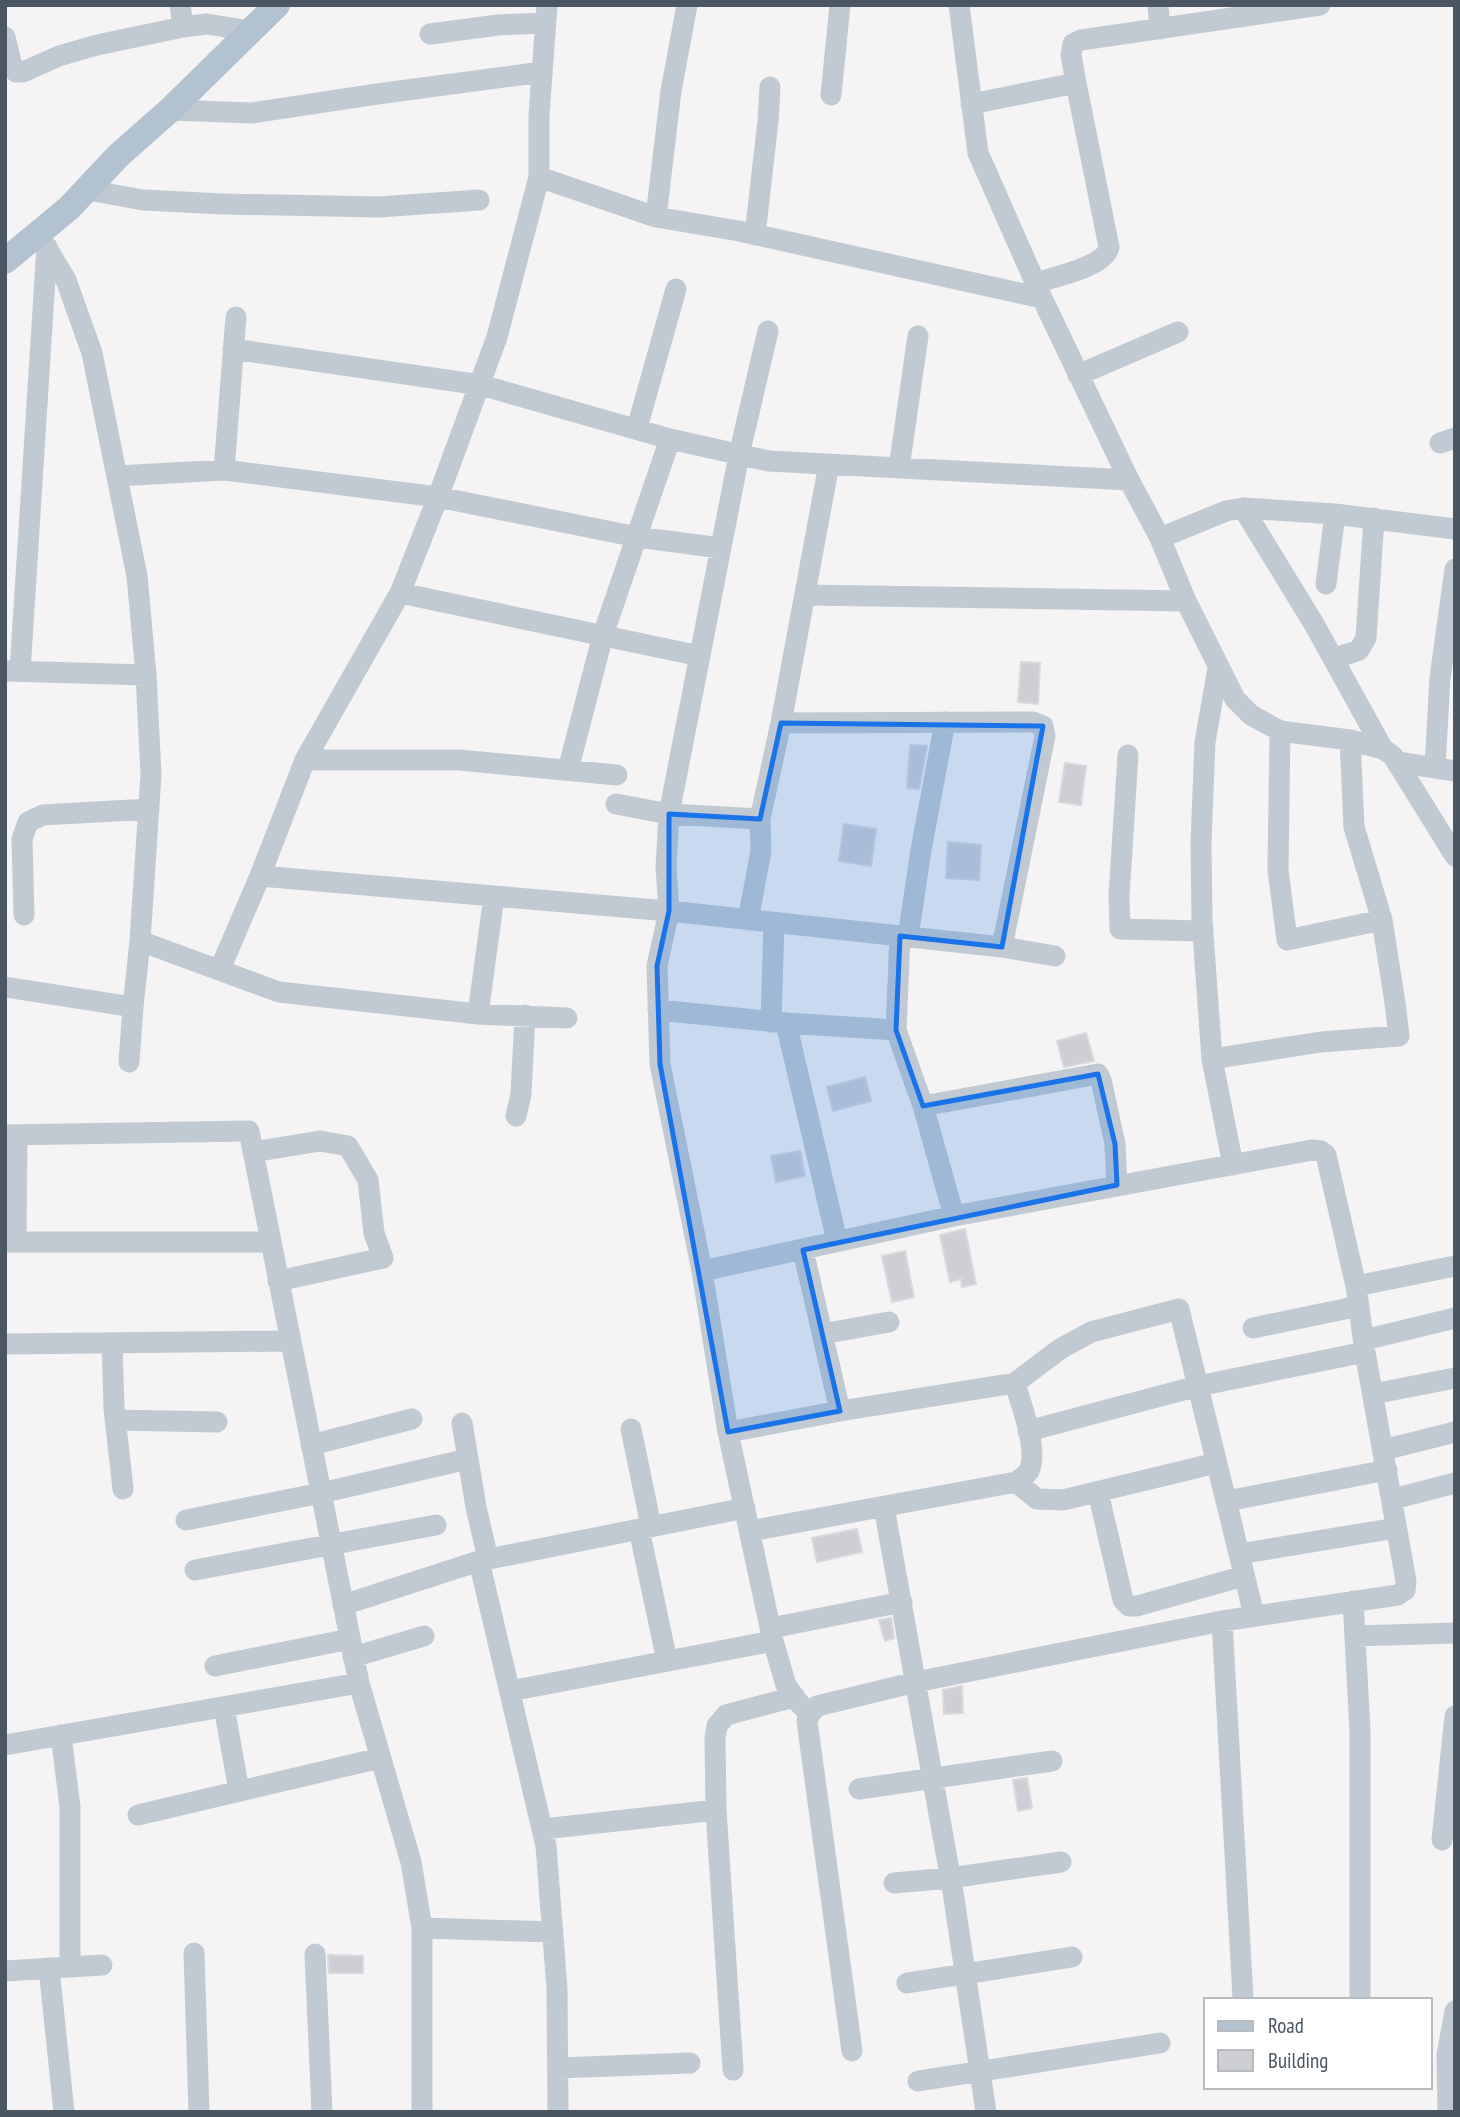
<svg xmlns="http://www.w3.org/2000/svg" width="1460" height="2117" font-family="'PT Sans Narrow',sans-serif">
  <style>
    .building { fill: #cdcfd5; stroke: #d7d9de; stroke-width: 2 }
    .lines { fill: none; stroke-linecap: round; stroke-linejoin: round }
    .minor { stroke: #c1cad2; stroke-width: 21 }
    .major { stroke: #b3c2d1; stroke-width: 26 }
    .marked { fill: #1a73e8; fill-opacity: 0.2; stroke: #1a73e8; stroke-width: 5; stroke-linejoin: round }
  </style>
  <rect width="100%" height="100%" fill="#f5f3f3"/>
  <!-- building -->
  <path class="building" d="M1021 662 1040 663 1038 704 1018 702Z
    M910 745 927 746 919 789 907 788Z
    M1065 763 1086 766 1081 805 1059 802Z
    M844 824 876 829 871 866 839 861Z
    M948 842 981 845 979 880 946 878Z
    M1086 1033 1094 1061 1064 1067 1057 1041Z
    M865 1077 871 1101 833 1111 827 1087Z
    M800 1151 805 1176 776 1182 771 1156Z
    M965 1229 976 1284 962 1287 961 1279 950 1282 940 1235Z
    M905 1251 914 1297 892 1302 882 1256Z
    M857 1529 862 1552 817 1562 812 1538Z
    M891 1618 894 1638 885 1641 879 1620Z
    M962 1686 963 1713 944 1714 943 1690Z
    M1027 1778 1032 1808 1018 1811 1013 1780Z
    M328 1955 363 1956V1973H329Z"/>
  <g class="lines">
    <!-- minor -->
    <path class="minor" d="M180 5 183 27
      M959 5 978 153 1042 298 1129 480 1160 538 1186 601 1235 699 1251 715 1280 731 1350 740 1383 749 1393 756 1455 856
      M1158 5 1160 29
      M430 34 498 25 545 23
      M5 37 12 66 16 72H23L59 56 97 45 183 27 207 24 250 31
      M831 95 840 5
      M971 104 1076 83
      M170 110 252 113 377 94 542 72
      M539 177V115L547 5
      M88 190 143 200 223 204 379 207 479 200
      M656 217 671 91 687 5
      M755 235 768 121 770 87
      M1035 283C1054 277 1105 267 1109 247L1076 83 1071 55 1073 44 1081 40 1320 5
      M768 331 739 455 669 814 666 867 669 911 657 966 660 1064 702 1271 728 1432 773 1641 786 1685 798 1702 810 1714
      M233 349 481 385 670 439 769 461 1129 480
      M1078 375 1178 332
      M637 428 676 289
      M1440 443 1455 438
      M899 468 918 336
      M224 470 438 497 637 537 721 548
      M118 476 224 470 236 317
      M1243 508 1314 624 1383 749
      M1160 538 1226 511 1243 508 1335 514 1455 529
      M1326 584 1335 514
      M400 593 700 656
      M805 595 1186 601
      M1333 659 1359 650 1366 638 1374 518
      M1218 668 1205 742 1201 842 1202 920 1212 1059 1233 1165
      M8 671 146 675
      M20 671 47 247
      M781 723 1033 722 1043 726 1045 736 1002 947
      M1280 731 1278 870 1287 940 1382 920
      M1128 755 1119 896 1120 929 1202 931
      M305 760H459L617 775
      M1397 762 1455 771
      M1435 767 1440 678 1455 569
      M568 770 603 635 670 439
      M616 804 669 814 760 819 781 723 829 464
      M260 876 669 911 1002 947 1055 956
      M24 915 22 839 28 822 43 815 149 809
      M748 920 761 851 760 819
      M900 936 896 1030 923 1106 954 1216
      M908 937 921 850 945 722
      M140 941 279 992 478 1014 567 1018
      M220 969 260 876 305 760 400 593 438 497 497 337 539 177 656 217 739 231 1042 298
      M5 987 133 1007 140 941 151 775 146 675 137 576 92 353 66 280 39 235
      M658 1010 786 1023 896 1030
      M478 1014 494 896
      M771 1022 774 923
      M786 1023 837 1241
      M1212 1059 1321 1042 1399 1036 1395 1003 1382 920 1354 827 1350 740
      M129 1062 133 1007
      M923 1106 1098 1074 1101 1080 1115 1144 1117 1185
      M516 1116 521 1094 525 1015
      M5 1135 249 1131 359 1683 411 1862 422 1928V2112
      M253 1152 320 1141 348 1146 368 1180 374 1233 383 1258 278 1281
      M5 1242H271
      M16 1242 17 1135
      M803 1250 840 1411
      M702 1271 954 1216 1312 1150 1321 1151 1326 1155 1356 1286 1365 1352 1406 1581 1405 1590 1398 1595 1222 1621 916 1682 817 1706 810 1714 807 1721 852 2051
      M1356 1286 1455 1266
      M1253 1328 1359 1306
      M822 1334 889 1322
      M1364 1340 1455 1318
      M112 1343 114 1408 123 1489
      M5 1344 291 1341
      M1015 1383 1060 1349 1091 1332 1179 1309 1254 1615
      M1373 1394 1455 1378
      M115 1420 217 1422
      M462 1423 476 1507 488 1559
      M631 1429 651 1526
      M1028 1431 1198 1386 1365 1352
      M728 1432 840 1411 1015 1383C1021 1405 1039 1450 1029 1471 1026 1475 1021 1479 1016 1482L750 1531
      M311 1445 412 1419
      M1383 1450 1455 1432
      M1016 1482 1037 1499 1063 1500 1216 1463
      M1098 1492 1123 1600 1129 1606H1137L1244 1576
      M1393 1499 1455 1483
      M1227 1501 1387 1470
      M884 1507 953 1892 986 2112
      M186 1520 321 1493 468 1459
      M639 1529 667 1661
      M1239 1554 1396 1528
      M479 1561 546 1846 557 1989 558 2112
      M195 1570 436 1525
      M1353 1601 1360 1730V2000
      M343 1605 479 1561 745 1508
      M1222 1621 1243 1998
      M771 1628 902 1602
      M1355 1636 1455 1633
      M353 1657 424 1636
      M215 1666 350 1639
      M510 1691 773 1641
      M224 1707 239 1791
      M61 1735 70 1807V1967
      M5 1745 359 1683
      M859 1789 1052 1761
      M138 1815 380 1758
      M543 1829 716 1810
      M1442 1840 1455 1716
      M894 1883 950 1878 1061 1862
      M422 1928 553 1932
      M194 1953 199 2112
      M315 1954 322 2112
      M49 1968 64 2112
      M5 1971 102 1965
      M907 1983 1072 1957
      M558 2068 690 2063
      M733 2070 716 1810 715 1738 717 1726 726 1715 794 1697
      M918 2081 1160 2043
      M1448 2112 1447 2055 1455 2011"/>
    <!-- major -->
    <path class="major" d="M5 261 69 208 119 155 170 110 277 5"/>
  </g>
  <!-- marked area -->
  <path class="marked" d="M781 723 1043 726 1002 947 900 936 896 1030 923 1106 1098 1074 1115 1144 1117 1185 803 1250 840 1411 728 1432 660 1064 657 966 669 911V814L760 819Z"/>
  <!-- border -->
  <rect width="1460" height="2117" fill="none" stroke="#4a5661" stroke-width="14"/>
  <!-- legend -->
  <rect x="1204" y="1998" width="228" height="91" fill="#ffffff" stroke="#b7bbc0" stroke-width="2"/>
  <rect x="1218" y="2021" width="35" height="10" fill="#b3c2d1" stroke="#b7bbc0" stroke-width="2"/>
  <text x="1268" y="2033" font-size="21" fill="#4a5661">Road</text>
  <rect x="1218" y="2050" width="35" height="21" fill="#cdcfd5" stroke="#b7bbc0" stroke-width="2"/>
  <text x="1268" y="2068" font-size="21" fill="#4a5661">Building</text>
</svg>
